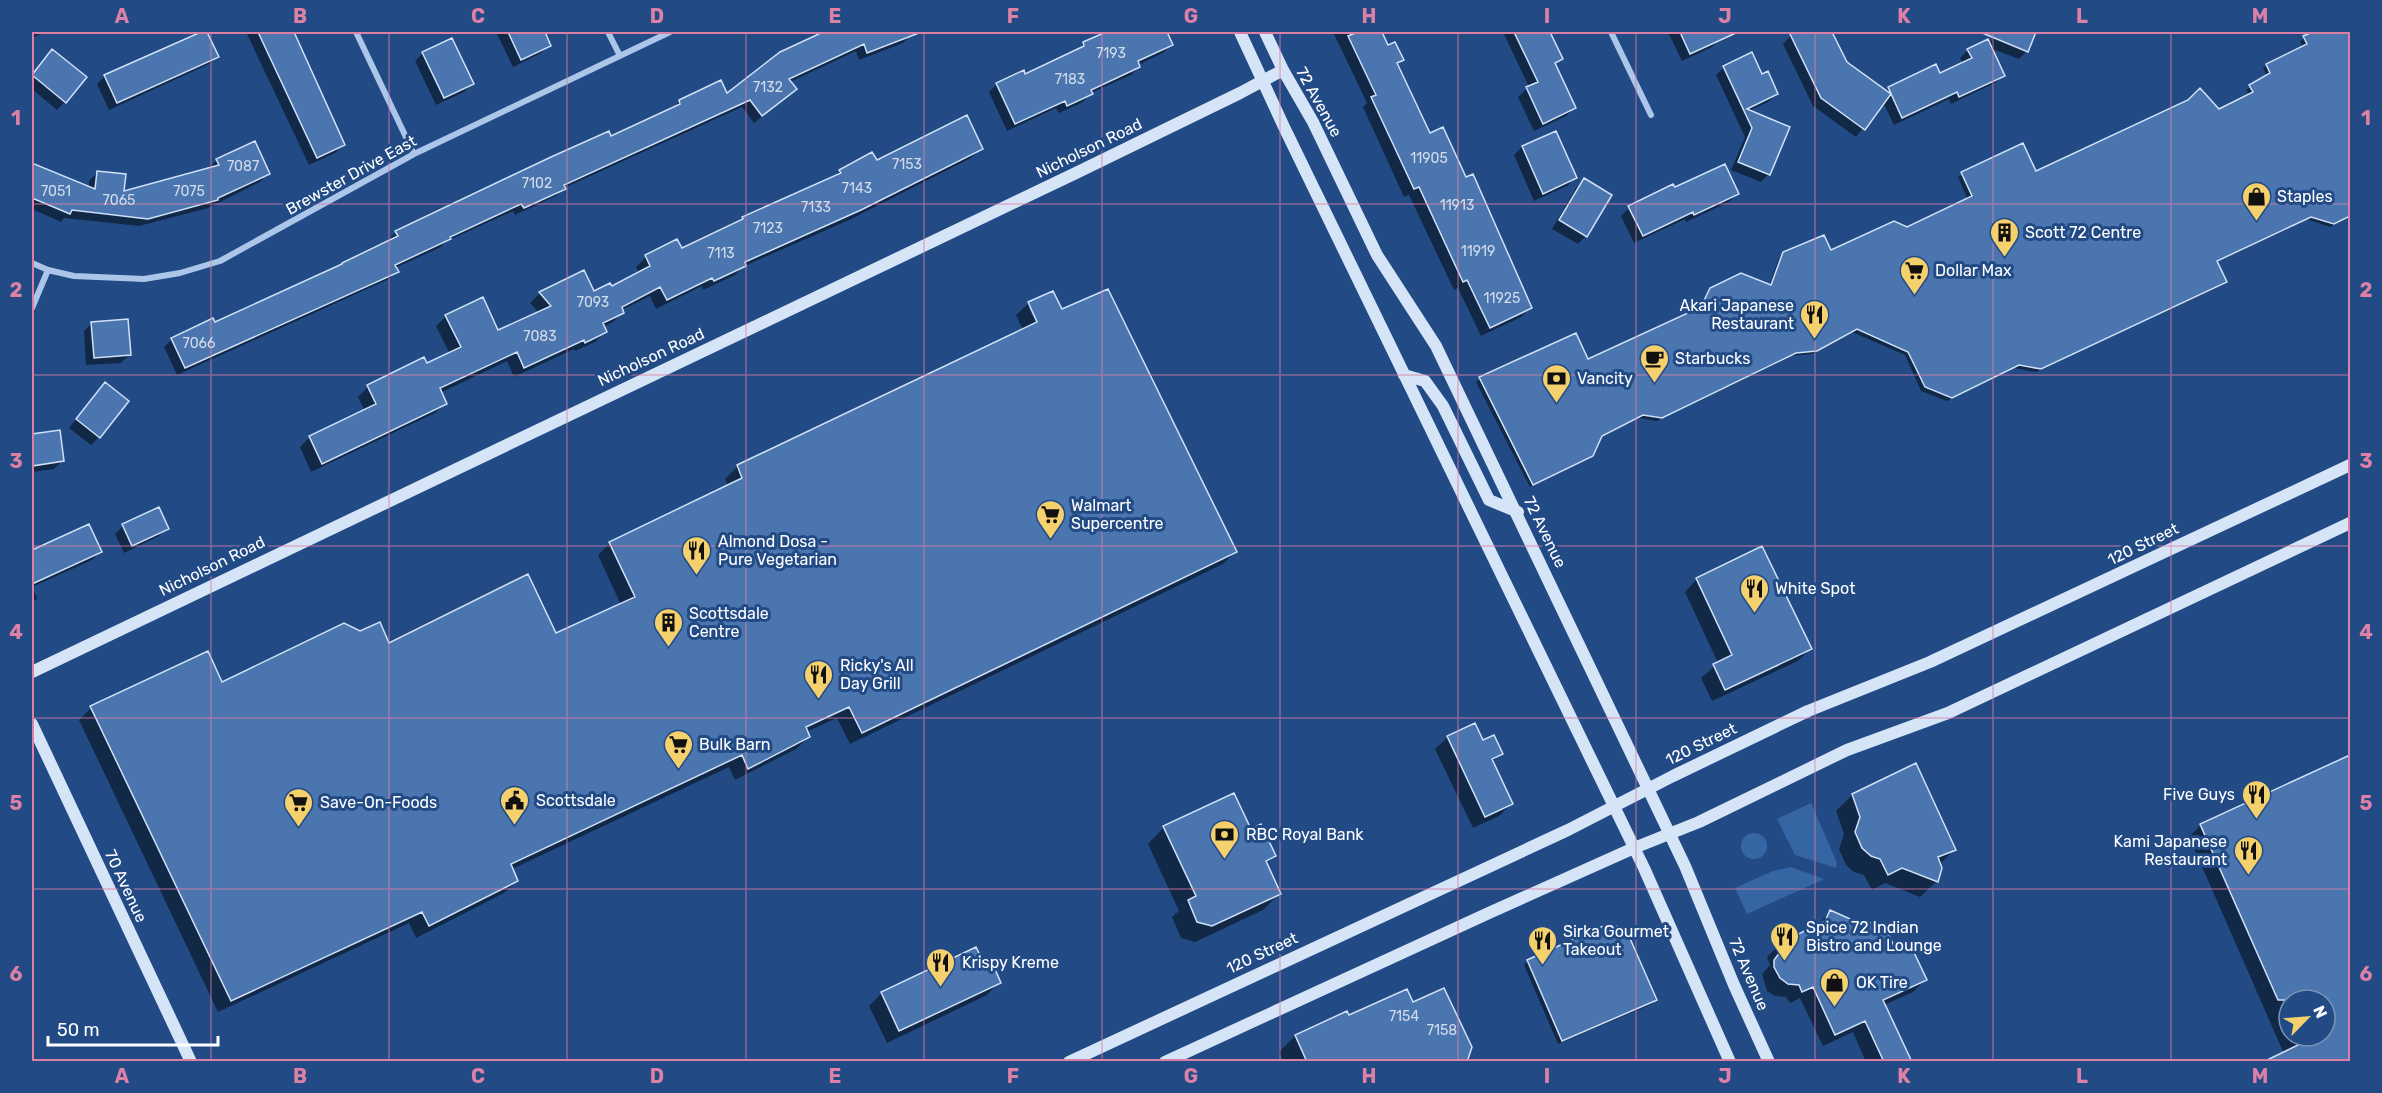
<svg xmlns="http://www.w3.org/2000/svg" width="2382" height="1093" font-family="Rubik,sans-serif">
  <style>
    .green { fill: #3665a3 }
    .shadow { fill: #0007; fill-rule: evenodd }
    .building { fill: #4b75ae; stroke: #d0e1f7; stroke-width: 1.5 }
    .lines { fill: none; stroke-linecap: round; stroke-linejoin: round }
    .street { stroke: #acc6e9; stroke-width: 6 }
    .secondary { stroke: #d6e4f7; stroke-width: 12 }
    .grid { fill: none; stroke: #dd80a5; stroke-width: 1.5; stroke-opacity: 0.55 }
    .labels { text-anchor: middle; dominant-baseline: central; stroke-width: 6; stroke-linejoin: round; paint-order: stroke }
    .number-label { font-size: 14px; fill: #d2dceb }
    .street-label { font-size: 16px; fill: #fff; stroke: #224b86 }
    .poi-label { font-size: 16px; fill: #fff; stroke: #224b86; text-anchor: start }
    .neatline { fill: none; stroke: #dd80a5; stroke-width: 2 }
    .grid-label { font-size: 20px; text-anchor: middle; font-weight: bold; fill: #dd80a5 }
  </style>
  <rect width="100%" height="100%" fill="#224b86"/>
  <!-- green -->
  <path class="green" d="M1811 803 1837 863 1836 868 1795 855 1777 819Z
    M1741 846a13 13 0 1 1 26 0a13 13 0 1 1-26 0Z
    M1791 867 1824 879 1747 914 1735 888 1773 871Z"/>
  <!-- shadow -->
  <path class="shadow" d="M32 32H45L32 38Z
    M204 32 217 56 209 64 109 110 97 84 105 76Z
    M246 32H291L343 145 335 153 309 165Z
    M496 32H543L549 45 541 53 513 67Z
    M827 32H836L837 34 844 32H910L911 35 903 43 859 60 856 51 790 82 795 89 754 123 742 107 564 188 556 196 515 215 513 211 445 242 441 247 395 268 397 271 389 279 177 375 164 347 172 339 214 324 389 242 388 240 396 232 610 138 671 110 679 102 726 95 781 53Z
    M1110 32H1172L1166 34 1171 45 1163 53 1138 65 1139 67 1131 75 1091 93 1083 102 1059 113 1056 108 1007 131 989 92 997 84 1025 76 1075 52 1084 44Z
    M1333 32H1380L1388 47 1402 60 1396 66 1429 135 1465 179 1530 308 1521 317 1481 336 1458 288 1454 290 1409 195 1404 197 1363 107 1367 103Z
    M1503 32H1548L1561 58 1554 65 1574 108 1566 116 1534 131 1518 97 1529 87Z
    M1668 32H1717L1720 39 1712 47 1682 61Z
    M1801 32H1830L1845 63 1885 92 1889 88 1939 75 1963 64 1960 58 1968 50 1989 46 1995 32H2034L2027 51 2019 59 1990 48 2003 75 1995 83 1951 104 1949 99 1894 125 1883 102 1856 137 1813 106 1783 44 1791 36Z
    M2312 32H2350V217L2330 227 2306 219 2216 262 2225 281 2222 285 2036 372 2014 368 1947 401 1921 391 1905 355 1852 332 1812 354 1791 356 1657 421 1639 418 1599 438 1592 455 1588 459 1530 487 1476 382 1480 379 1587 361 1699 310 1711 289 1769 286 1779 258 1784 253 1831 252 1907 228 1968 200 1958 177 2022 145 2035 173 2219 111 2249 95 2246 90 2267 77 2263 68 2303 48 2300 41 2313 33Z
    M52 51 65 102 57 110 32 89V74Z
    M423 53 472 84 464 92 436 105 415 61Z
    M1724 67 1762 76 1777 94 1768 102 1749 111 1769 174 1761 182 1731 170 1745 137 1716 75Z
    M1555 133 1575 178 1567 186 1534 201 1514 155 1522 147Z
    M981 148 971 158 849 220 742 267 735 275 703 290 702 286 656 309 650 296 622 310 623 312 613 322 603 327 605 332 595 342 575 351 574 349 514 377 507 361 440 393 446 403 435 413 311 472 300 447 310 437 365 411 358 397 368 387 450 354 436 326 446 316 497 332 539 313 530 303 540 293 583 272 593 293 611 288 639 274 636 267 646 257 681 250 739 223 743 219 832 178 840 171 877 162Z
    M217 160 268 173 260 182 208 208 139 226 64 218 61 222 32 209V164L89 188V181L97 173 122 193 209 168Z
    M1584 180 1586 236 1578 244 1552 229 1576 188Z
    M1673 186 1674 189 1737 194 1729 202 1686 222 1685 219 1634 243 1621 216 1629 208Z
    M1029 303 1061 311 1235 552 1223 564 850 744 837 718 806 732 809 737 796 749 735 780 729 767 512 869 517 881 504 893 416 938 409 923 218 1012 79 720 91 708 221 684 389 645 556 635 621 605 598 555 610 543 728 486 725 479 737 467 1023 330 1016 315ZM1028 306H1032L1042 328 1039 329Z
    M92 323 129 355 121 363 86 365 84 331Z
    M97 392 99 437 91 445 69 428Z
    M58 431 62 461 54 469 32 472V435Z
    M158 509 167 528 159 536 124 553 115 534 123 526Z
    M88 526 100 552 92 560 32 587 37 598 32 604V553Z
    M1697 579 1810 649 1798 661 1712 701 1701 678 1718 663 1685 592Z
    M1448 737 1482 742 1501 753 1492 762 1511 804 1499 816 1473 828 1435 749Z
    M2350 757V1062H2279L2285 1056 2189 837 2201 825ZM2289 1000H2325V1036H2289Z
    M1852 795 1954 850 1939 865 1937 881 1920 897 1885 883 1872 890 1864 875 1854 872 1846 865 1839 849 1844 834 1836 811Z
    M1164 827 1274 856 1266 864 1279 894 1263 910 1195 942 1181 938 1172 917 1179 911 1148 844Z
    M1830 911 1895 952 1925 980 1913 992 1884 1005 1910 1062H1866L1853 1032 1823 1046 1800 998 1790 1003 1786 997 1775 996 1767 991 1762 974 1770 965 1767 957 1779 945 1817 927Z
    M1611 929 1655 1000 1652 1004 1558 1044 1524 965 1528 961Z
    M999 982 987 995 887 1043 869 1006 882 993Z
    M1347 1013 1349 1017 1465 1062H1283L1279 1052 1295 1036Z"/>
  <!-- building -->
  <path class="building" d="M201 32H207L219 57 117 103 104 75Z
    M258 32H294L345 145 317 158Z
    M508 32H545L551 46 521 60Z
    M823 32H919V33L867 53 864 44 789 79 797 89 762 116 750 100 564 185 566 189 524 208 521 204 450 237 451 239 395 265 399 272 185 368 171 338 213 318 215 322 342 264V263L398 236 395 231 551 157 609 131 611 136 680 104 679 100 721 80 727 93 780 52Z
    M1106 32H1167L1173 45 1138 61 1140 67 1091 90 1093 94 1067 106 1065 101 1015 124 996 83 1024 70 1025 74 1084 46 1083 42Z
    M1358 32H1382L1388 45 1395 42 1404 60 1397 63 1430 133 1443 127 1466 177 1473 174 1532 308 1490 328 1467 280 1463 282 1419 187 1414 189 1371 97 1376 95 1348 36Z
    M1514 32H1550L1563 59 1555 63 1576 108 1543 124 1526 87 1538 82Z
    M1680 32H1738L1690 54Z
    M1789 32H1832L1847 62 1891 94 1865 130 1821 98Z
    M1980 32H2036L2028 52Z
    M2313 32H2350V216L2334 224 2311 217 2217 261 2227 282 2041 369 2019 365 1952 398 1925 387 1908 352 1857 329 1817 351 1796 353 1662 418 1643 415 1602 436 1593 456 1533 485 1479 377 1576 333 1588 359 1701 307 1710 288 1741 273 1771 285 1783 252 1824 235 1831 250 1894 221 1907 227 1972 196 1961 172 2023 143 2036 171 2188 100 2200 88 2219 109 2253 92 2249 85 2270 73 2266 64 2307 44 2303 36Z
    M452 38 474 84 444 98 422 52Z
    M1988 39 2005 76 1959 97 1957 92 1902 118 1888 87 1936 64 1940 73 1972 58 1967 49Z
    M52 49 87 77 66 103 32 75Z
    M1752 52 1762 74 1768 71 1778 94 1747 109 1790 127 1770 175 1738 162 1752 128 1723 66Z
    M967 115 983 149 861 210 745 262 746 266 714 281 712 278 667 300 660 287 622 307 624 313 603 323 607 332 585 343 584 340 524 368 517 352 440 388 447 404 322 464 309 436 376 404 367 385 424 357 427 363 461 347 445 315 483 297 498 330 551 306 539 292 584 270 594 291 610 283 612 286 650 266 645 255 677 239 682 248 743 219 742 217 841 173 839 170 872 152 877 160Z
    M1556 131 1577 178 1543 194 1522 146Z
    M255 141 270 174 218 198V200L148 219 72 210 70 214 32 198V163L95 189 97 171 126 174 124 191 219 165 216 159Z
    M1725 164 1739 194 1694 215 1693 212 1643 236 1628 206 1673 184 1675 187Z
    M1584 178 1612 195 1587 237 1559 220Z
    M1108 289 1237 552 862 733 849 707 806 727 810 737 748 769 742 755 511 864 518 881 429 926 422 912 231 1001 90 706 208 651 222 682 344 623 360 631 380 622 389 643 528 574 556 633 635 597 609 542 742 478 737 465 1037 322 1028 302 1053 291 1062 309Z
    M128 319 131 355 94 358 91 322Z
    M105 382 129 401 100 438 76 419Z
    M60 430 64 461 32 466V434Z
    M159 507 169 529 132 546 122 524Z
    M89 524 102 552 32 584V550Z
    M1762 546 1812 649 1725 690 1713 664 1732 655 1696 578Z
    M1475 723 1483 740 1494 735 1503 754 1492 759 1513 804 1485 817 1447 736Z
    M2350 755V1062H2263L2298 1045 2294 1036H2325V1000H2278L2200 824Z
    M1916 763 1956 850 1938 857 1942 868 1938 882 1902 868 1888 875 1880 859 1871 856 1862 848 1855 832 1860 817 1852 794Z
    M1234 793 1251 829 1261 824 1276 856 1266 861 1281 894 1212 926 1197 922 1188 900 1196 896 1163 826Z
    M1830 910 1859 923 1864 921 1885 927 1896 950 1910 944 1927 980 1883 1000 1912 1062H1884L1865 1021 1835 1035 1813 987 1802 992 1799 985 1788 984 1780 978 1774 967V960L1781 951 1778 944 1825 921Z
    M1610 923 1612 928 1617 926 1620 930 1625 927 1657 1000 1562 1041 1527 960Z
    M976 947 984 963 991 960 1001 983 899 1031 881 992Z
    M1444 988 1472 1047 1467 1062H1307L1295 1035 1347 1011 1349 1015 1407 989 1413 1002Z"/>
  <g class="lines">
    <!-- street -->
    <path class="street" d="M356 32 414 154
      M608 32 619 54
      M1611 32 1651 115
      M32 263 48 270 74 276 144 279 180 273 220 261 414 154 670 32
      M32 308 48 270"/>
    <!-- secondary -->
    <path class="secondary" d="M1240 32 1284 127 1644 868 1730 1062
      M1265 32 1283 70 1313 122 1377 255 1436 346 1685 866 1734 985 1769 1062
      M1404 375 1425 381 1443 406 1489 500 1518 512
      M32 672 1078 172 1240 93 1283 70
      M32 724 191 1062
      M1069 1062 1568 830 1673 776 1808 711 1930 662 2350 465
      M1165 1062 1491 912 1634 848 1699 822 1847 750 1948 713 2350 523"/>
  </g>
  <!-- grid -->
  <path class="grid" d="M211 32V1062M389 32V1062M567 32V1062M746 32V1062M924 32V1062M1102 32V1062M1280 32V1062M1458 32V1062M1636 32V1062M1815 32V1062M1993 32V1062M2171 32V1062M32 204H2350M32 375H2350M32 546H2350M32 718H2350M32 889H2350"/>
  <!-- icons -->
  <defs>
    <symbol id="shop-pin" viewBox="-11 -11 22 30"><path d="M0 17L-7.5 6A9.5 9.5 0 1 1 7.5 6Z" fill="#f5d16e" stroke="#224b86"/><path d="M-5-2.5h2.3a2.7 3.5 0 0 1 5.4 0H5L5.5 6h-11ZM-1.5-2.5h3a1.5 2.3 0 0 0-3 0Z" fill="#111"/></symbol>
    <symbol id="building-pin" viewBox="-11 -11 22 30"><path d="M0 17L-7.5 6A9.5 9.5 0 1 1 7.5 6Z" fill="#f5d16e" stroke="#224b86"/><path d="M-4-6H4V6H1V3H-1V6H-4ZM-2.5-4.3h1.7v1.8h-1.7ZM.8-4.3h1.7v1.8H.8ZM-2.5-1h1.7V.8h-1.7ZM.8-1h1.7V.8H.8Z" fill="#111"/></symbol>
    <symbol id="supermarket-pin" viewBox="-11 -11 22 30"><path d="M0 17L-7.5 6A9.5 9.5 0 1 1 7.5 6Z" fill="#f5d16e" stroke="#224b86"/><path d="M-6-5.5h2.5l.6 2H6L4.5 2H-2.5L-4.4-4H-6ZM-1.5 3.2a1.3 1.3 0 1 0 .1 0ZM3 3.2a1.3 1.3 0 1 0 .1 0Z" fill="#111"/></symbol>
    <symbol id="restaurant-pin" viewBox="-11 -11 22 30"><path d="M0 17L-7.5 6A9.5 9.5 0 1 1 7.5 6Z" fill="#f5d16e" stroke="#224b86"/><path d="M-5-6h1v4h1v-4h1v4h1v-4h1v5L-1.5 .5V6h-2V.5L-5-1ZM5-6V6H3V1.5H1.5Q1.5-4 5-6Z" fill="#111"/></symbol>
    <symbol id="cafe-pin" viewBox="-11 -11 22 30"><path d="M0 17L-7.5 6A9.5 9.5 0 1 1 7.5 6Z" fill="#f5d16e" stroke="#224b86"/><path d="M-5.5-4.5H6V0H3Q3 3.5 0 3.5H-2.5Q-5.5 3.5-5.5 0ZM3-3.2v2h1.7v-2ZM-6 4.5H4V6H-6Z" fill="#111"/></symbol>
    <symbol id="bank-pin" viewBox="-11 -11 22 30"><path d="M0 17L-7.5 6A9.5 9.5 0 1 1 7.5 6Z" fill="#f5d16e" stroke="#224b86"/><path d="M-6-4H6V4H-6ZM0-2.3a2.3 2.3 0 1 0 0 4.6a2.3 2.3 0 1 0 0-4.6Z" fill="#111"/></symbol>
    <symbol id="civic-pin" viewBox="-11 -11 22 30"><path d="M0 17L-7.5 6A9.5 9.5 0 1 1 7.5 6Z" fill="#f5d16e" stroke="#224b86"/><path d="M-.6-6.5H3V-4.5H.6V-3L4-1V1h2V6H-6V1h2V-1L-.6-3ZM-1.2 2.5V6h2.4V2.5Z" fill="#111"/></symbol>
  </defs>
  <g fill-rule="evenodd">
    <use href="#shop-pin" x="2240" y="180" width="33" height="45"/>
    <use href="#building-pin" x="1988" y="216" width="33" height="45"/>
    <use href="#supermarket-pin" x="1898" y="254" width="33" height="45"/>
    <use href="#restaurant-pin" x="1798" y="298" width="33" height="45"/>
    <use href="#cafe-pin" x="1638" y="342" width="33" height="45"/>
    <use href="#bank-pin" x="1540" y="362" width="33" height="45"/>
    <use href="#supermarket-pin" x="1034" y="498" width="33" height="45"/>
    <use href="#restaurant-pin" x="680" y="534" width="33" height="45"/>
    <use href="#restaurant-pin" x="1738" y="572" width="33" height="45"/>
    <use href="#building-pin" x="652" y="606" width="33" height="45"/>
    <use href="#restaurant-pin" x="802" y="658" width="33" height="45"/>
    <use href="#supermarket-pin" x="662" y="728" width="33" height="45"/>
    <use href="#restaurant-pin" x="2240" y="778" width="33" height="45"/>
    <use href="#civic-pin" x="498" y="784" width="33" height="45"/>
    <use href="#supermarket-pin" x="282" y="786" width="33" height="45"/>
    <use href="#bank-pin" x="1208" y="818" width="33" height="45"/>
    <use href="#restaurant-pin" x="2232" y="834" width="33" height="45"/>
    <use href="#restaurant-pin" x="1768" y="920" width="33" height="45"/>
    <use href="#restaurant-pin" x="1526" y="924" width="33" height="45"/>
    <use href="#restaurant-pin" x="924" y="946" width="33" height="45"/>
    <use href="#shop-pin" x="1818" y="966" width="33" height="45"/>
  </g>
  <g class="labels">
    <!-- number labels -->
    <g class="number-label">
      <text x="1111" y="53">7193</text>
      <text x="1070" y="79">7183</text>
      <text x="768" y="87">7132</text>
      <text x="1429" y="158">11905</text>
      <text x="907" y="164">7153</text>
      <text x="243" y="166">7087</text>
      <text x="537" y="183">7102</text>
      <text x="857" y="188">7143</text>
      <text x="56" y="191">7051</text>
      <text x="189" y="191">7075</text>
      <text x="119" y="200">7065</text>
      <text x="1457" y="205">11913</text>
      <text x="816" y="207">7133</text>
      <text x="768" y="228">7123</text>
      <text x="1478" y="251">11919</text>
      <text x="721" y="253">7113</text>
      <text x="1502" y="298">11925</text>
      <text x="593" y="302">7093</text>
      <text x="540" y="336">7083</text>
      <text x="199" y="343">7066</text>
      <text x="1404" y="1016">7154</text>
      <text x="1442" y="1030">7158</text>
    </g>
    <!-- street labels -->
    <g class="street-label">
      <text transform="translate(1319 102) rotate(61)">72 Avenue</text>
      <text transform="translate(1089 148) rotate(-26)">Nicholson Road</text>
      <text transform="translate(351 175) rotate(-29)">Brewster Drive East</text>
      <text transform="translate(651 357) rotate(-25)">Nicholson Road</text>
      <text transform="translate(1545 532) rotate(64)">72 Avenue</text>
      <text transform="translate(2143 544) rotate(-26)">120 Street</text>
      <text transform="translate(212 566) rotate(-26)">Nicholson Road</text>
      <text transform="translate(1701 744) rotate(-26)">120 Street</text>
      <text transform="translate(126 886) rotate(65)">70 Avenue</text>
      <text transform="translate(1262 953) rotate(-25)">120 Street</text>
      <text transform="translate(1749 974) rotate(67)">72 Avenue</text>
    </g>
    <!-- poi labels -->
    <g class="poi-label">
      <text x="2277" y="196">Staples</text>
      <text x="2025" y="232">Scott 72 Centre</text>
      <text x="1935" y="270">Dollar Max</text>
      <text x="1794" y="305" text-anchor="end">Akari Japanese<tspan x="1794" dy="18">Restaurant</tspan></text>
      <text x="1675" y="358">Starbucks</text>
      <text x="1577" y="378">Vancity</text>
      <text x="1071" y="505">Walmart<tspan x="1071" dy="18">Supercentre</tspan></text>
      <text x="718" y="541">Almond Dosa -<tspan x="718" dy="18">Pure Vegetarian</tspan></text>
      <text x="1775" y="588">White Spot</text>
      <text x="689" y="613">Scottsdale<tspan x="689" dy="18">Centre</tspan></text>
      <text x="840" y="665">Ricky's All<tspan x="840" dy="18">Day Grill</tspan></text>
      <text x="699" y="744">Bulk Barn</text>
      <text x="2235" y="794" text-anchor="end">Five Guys</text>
      <text x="536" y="800">Scottsdale</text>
      <text x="320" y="802">Save-On-Foods</text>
      <text x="1246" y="834">RBC Royal Bank</text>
      <text x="2227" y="841" text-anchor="end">Kami Japanese<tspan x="2227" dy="18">Restaurant</tspan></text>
      <text x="1806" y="927">Spice 72 Indian<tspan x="1806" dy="18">Bistro and Lounge</tspan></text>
      <text x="1563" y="931">Sirka Gourmet<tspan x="1563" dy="18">Takeout</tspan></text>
      <text x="962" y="962">Krispy Kreme</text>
      <text x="1856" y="982">OK Tire</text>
    </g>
  </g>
  <!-- border -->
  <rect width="2382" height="1093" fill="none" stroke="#224b86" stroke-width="66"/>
  <!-- north arrow -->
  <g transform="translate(2307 1018) rotate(65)"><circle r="28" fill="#224b86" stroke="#7a93b6" stroke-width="1.5"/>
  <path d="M0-4.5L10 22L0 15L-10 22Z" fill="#f5d16e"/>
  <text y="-9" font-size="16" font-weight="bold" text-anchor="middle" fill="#ffffff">N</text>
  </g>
  <!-- scale -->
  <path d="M48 1036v9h170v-9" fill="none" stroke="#ffffff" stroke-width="3"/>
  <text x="57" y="1036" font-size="18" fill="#ffffff" stroke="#224b86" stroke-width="4.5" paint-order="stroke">50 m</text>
  <rect x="33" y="33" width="2316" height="1027" class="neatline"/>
  <g class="grid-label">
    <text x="122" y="23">A</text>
    <text x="300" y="23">B</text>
    <text x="478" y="23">C</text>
    <text x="657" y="23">D</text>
    <text x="835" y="23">E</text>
    <text x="1013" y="23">F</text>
    <text x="1191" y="23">G</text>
    <text x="1369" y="23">H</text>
    <text x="1547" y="23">I</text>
    <text x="1725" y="23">J</text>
    <text x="1904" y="23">K</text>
    <text x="2082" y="23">L</text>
    <text x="2260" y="23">M</text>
    <text x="16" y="125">1</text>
    <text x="2366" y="125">1</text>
    <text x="16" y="297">2</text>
    <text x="2366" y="297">2</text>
    <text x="16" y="468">3</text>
    <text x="2366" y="468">3</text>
    <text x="16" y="639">4</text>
    <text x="2366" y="639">4</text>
    <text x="16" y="810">5</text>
    <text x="2366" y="810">5</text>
    <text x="16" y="981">6</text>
    <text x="2366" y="981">6</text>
    <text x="122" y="1083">A</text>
    <text x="300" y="1083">B</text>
    <text x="478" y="1083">C</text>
    <text x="657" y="1083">D</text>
    <text x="835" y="1083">E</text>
    <text x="1013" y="1083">F</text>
    <text x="1191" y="1083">G</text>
    <text x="1369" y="1083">H</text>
    <text x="1547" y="1083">I</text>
    <text x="1725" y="1083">J</text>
    <text x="1904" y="1083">K</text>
    <text x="2082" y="1083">L</text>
    <text x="2260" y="1083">M</text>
  </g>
</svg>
